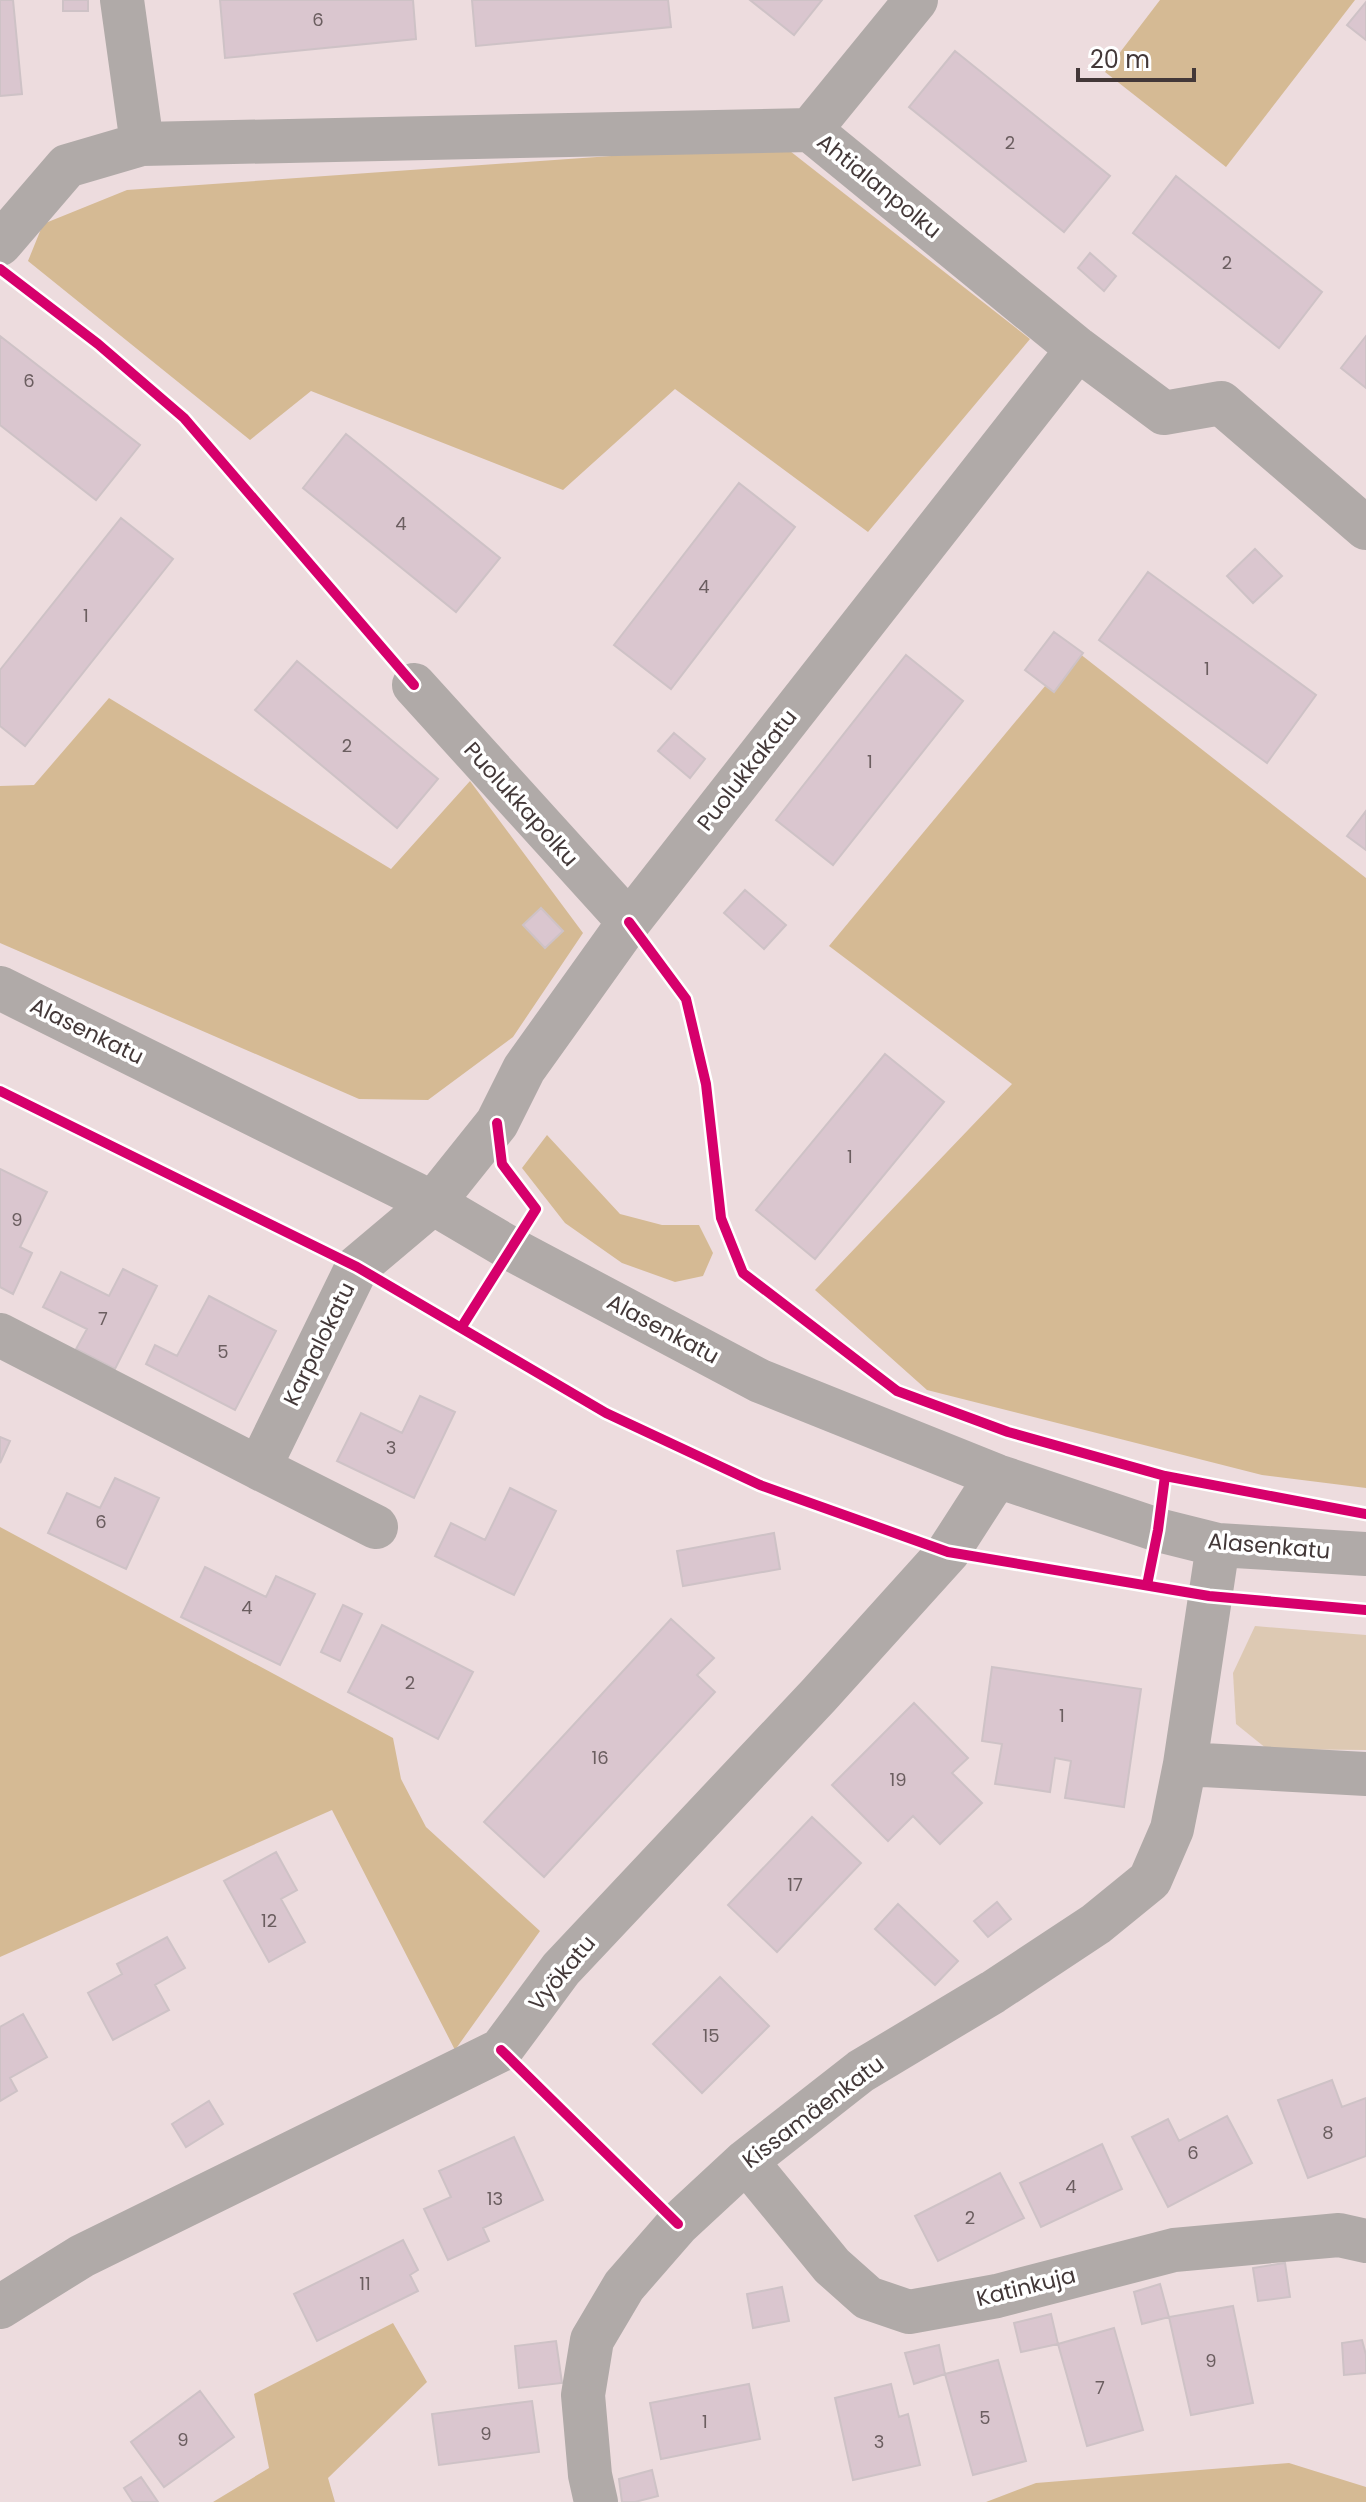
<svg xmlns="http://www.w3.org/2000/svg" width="1366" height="2502" font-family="Poppins,sans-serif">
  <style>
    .green { fill: #ddc9b3 }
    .forest { fill: #d5ba94 }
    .building { fill: #dac6cf; stroke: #cec2c6; stroke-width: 2 }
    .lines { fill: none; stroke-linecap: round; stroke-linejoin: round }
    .minor { stroke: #b0aaa8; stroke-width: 44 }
    .cycleway-casing { stroke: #fff; stroke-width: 15 }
    .cycleway { stroke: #d6006c; stroke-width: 10 }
    .labels { text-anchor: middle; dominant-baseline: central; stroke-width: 7; stroke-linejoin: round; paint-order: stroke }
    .number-label { font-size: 18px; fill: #6b5e60 }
    .street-label { font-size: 22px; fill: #433838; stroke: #fff }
  </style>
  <rect width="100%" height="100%" fill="#eddcde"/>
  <!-- green -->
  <path class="green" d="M1255 1626 1366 1635V1750L1267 1749 1236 1724 1233 1673Z"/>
  <!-- forest -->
  <path class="forest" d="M1160 0H1355L1226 167 1105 72Z
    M781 144 1030 339 868 532 675 389 563 490 311 391 250 440 28 261 43 224 127 190Z
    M1075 650 1366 878V1488L1262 1475 927 1390 815 1290 1012 1084 829 946Z
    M109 698 391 869 470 781 583 933 513 1037 428 1100 359 1099 0 943V786L34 785Z
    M547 1135 620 1214 662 1225H699L713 1253 703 1276 675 1282 622 1263 565 1223 522 1168Z
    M0 1527 393 1738 401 1779 426 1827 540 1931 455 2050 332 1810 0 1957Z
    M393 2323 427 2382 328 2478 335 2502H213L269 2468 254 2394Z
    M1289 2463 1366 2487V2502H986L1036 2483Z"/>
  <!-- building -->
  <path class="building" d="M0 0H13L22 94 0 96Z
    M63 0H88V11H63Z
    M220 0H413L416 39 225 58Z
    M472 0H668L671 27 476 46Z
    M750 0H822L794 35Z
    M1366 2V40L1347 25Z
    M955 51 1110 176 1064 232 909 107Z
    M1176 176 1322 292 1279 348 1133 233Z
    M1090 253 1116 276 1104 291 1078 268Z
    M0 336 140 445 96 500 0 425Z
    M1366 336V388L1341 368Z
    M346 434 500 558 456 612 303 488Z
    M739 483 795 527 671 689 614 645Z
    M121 518 173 559 25 746 0 726V670Z
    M1255 549 1282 576 1253 603 1227 576Z
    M1148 572 1316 695 1267 763 1099 640Z
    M1054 632 1083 653 1054 692 1025 670Z
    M906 655 963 701 833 865 776 820Z
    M297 661 438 779 397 828 255 710Z
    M674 733 705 759 690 778 658 751Z
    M1366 811V850L1347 836Z
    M745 890 786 925 764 949 724 913Z
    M541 908 563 931 545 948 523 925Z
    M885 1054 944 1102 815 1259 756 1210Z
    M0 1169 47 1192 20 1247 32 1253 13 1294 0 1287Z
    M123 1269 157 1286 115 1369 76 1349 87 1329 43 1307 61 1272 109 1296Z
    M209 1296 276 1331 235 1410 146 1364 155 1345 177 1356Z
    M420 1396 455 1412 414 1498 337 1461 361 1413 402 1433Z
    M0 1437 10 1441 0 1463Z
    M115 1478 159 1498 126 1569 48 1533 67 1493 100 1508Z
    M510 1488 556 1511 514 1595 435 1556 451 1523 485 1540Z
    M774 1533 780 1569 683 1586 677 1551Z
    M205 1567 266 1597 276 1576 315 1594 280 1665 181 1617Z
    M343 1605 362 1614 340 1661 321 1652Z
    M671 1619 714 1658 697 1675 715 1692 544 1877 484 1822Z
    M382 1625 473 1672 438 1739 348 1692Z
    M992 1667 1141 1689 1124 1807 1065 1798 1071 1761 1055 1758 1050 1792 995 1784 1002 1744 982 1741Z
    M914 1703 968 1758 952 1773 982 1803 940 1844 913 1816 888 1841 832 1785Z
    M812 1817 861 1863 777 1952 728 1905Z
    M276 1852 297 1890 281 1899 305 1942 269 1962 224 1881Z
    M997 1902 1011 1919 988 1937 974 1921Z
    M898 1904 958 1961 935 1985 875 1929Z
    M167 1937 185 1968 155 1985 169 2010 113 2040 88 1993 122 1974 117 1964Z
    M720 1977 769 2026 702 2093 653 2044Z
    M23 2014 47 2057 10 2078 17 2091 0 2101V2027Z
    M1332 2080 1342 2107 1366 2098V2156L1308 2178 1278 2100Z
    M209 2101 223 2124 186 2147 172 2124Z
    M1227 2116 1252 2163 1168 2207 1132 2137 1168 2119 1179 2141Z
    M514 2137 543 2200 483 2228 489 2241 448 2260 424 2209 451 2197 439 2171Z
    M1102 2144 1122 2189 1041 2227 1020 2183Z
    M1000 2173 1024 2218 938 2261 915 2216Z
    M403 2240 418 2270 410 2275 418 2291 317 2341 294 2294Z
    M1285 2263 1290 2297 1258 2301 1253 2268Z
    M1160 2284 1169 2317 1142 2324 1134 2292Z
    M782 2287 789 2321 753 2328 747 2294Z
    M1233 2306 1253 2403 1191 2415 1169 2317Z
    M1051 2314 1058 2344 1021 2352 1014 2323Z
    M1114 2328 1143 2430 1087 2446 1058 2344Z
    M1362 2340 1366 2355V2373L1344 2375 1342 2343Z
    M556 2341 562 2383 519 2388 515 2346Z
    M939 2345 945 2374 914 2384 905 2353Z
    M998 2360 1026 2461 973 2475 945 2374Z
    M749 2384 760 2439 661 2459 650 2403Z
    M891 2384 899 2417 908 2414 920 2465 853 2480 835 2398Z
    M200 2391 234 2437 164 2487 131 2442Z
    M532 2401 539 2452 439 2465 432 2414Z
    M652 2470 658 2496 635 2502H622L619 2479Z
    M141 2477 158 2502H133L124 2488Z"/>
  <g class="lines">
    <!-- minor -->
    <path class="minor" d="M122 0 142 144
      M810 130 916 0
      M0 244 67 166 142 144 810 130 1078 349 1164 413 1221 403 1366 528
      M414 685 629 922
      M0 988 433 1203 511 1249 760 1381 997 1476 1158 1530 1218 1545 1366 1554
      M0 1335 259 1468 357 1267 433 1203 497 1123 524 1069 629 922 1078 349
      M259 1468 376 1527
      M1185 1764 1366 1774
      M746 2161 832 2266 868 2298 909 2312 997 2296 1174 2250 1339 2235 1366 2241
      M0 2307 82 2256 501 2050 561 1969 818 1696 948 1552 997 1476
      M596 2502 590 2475 583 2395 592 2340 624 2286 678 2224 746 2161 861 2071 993 1992 1096 1924 1150 1880 1172 1829 1185 1764 1218 1545"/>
    <defs>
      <path id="cycleway" d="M0 269 98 344 184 418 414 685
        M629 922 686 999 706 1084 721 1218 743 1273 897 1391 1008 1432 1165 1476 1158 1530 1147 1585
        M0 1091 357 1267 606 1413 760 1485 948 1552 1209 1596 1366 1610
        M461 1328 536 1209 502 1164 497 1123
        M1165 1476 1366 1514
        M501 2050 678 2224"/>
    </defs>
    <!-- cycleway casing -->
    <use href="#cycleway" class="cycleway-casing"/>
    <!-- cycleway -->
    <use href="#cycleway" class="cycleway"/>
  </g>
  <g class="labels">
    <!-- number labels -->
    <g class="number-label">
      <text x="318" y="19">6</text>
      <text x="1010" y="142">2</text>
      <text x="1227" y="262">2</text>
      <text x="29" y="380">6</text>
      <text x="401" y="523">4</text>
      <text x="704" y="586">4</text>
      <text x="86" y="615">1</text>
      <text x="1207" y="668">1</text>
      <text x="347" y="745">2</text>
      <text x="870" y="761">1</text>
      <text x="850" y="1156">1</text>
      <text x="17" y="1219">9</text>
      <text x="103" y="1318">7</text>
      <text x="223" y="1351">5</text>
      <text x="391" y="1447">3</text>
      <text x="101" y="1521">6</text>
      <text x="247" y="1607">4</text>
      <text x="410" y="1682">2</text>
      <text x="1062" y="1715">1</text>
      <text x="600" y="1757">16</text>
      <text x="898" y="1779">19</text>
      <text x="795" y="1884">17</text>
      <text x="269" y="1920">12</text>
      <text x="711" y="2035">15</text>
      <text x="1328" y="2132">8</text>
      <text x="1193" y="2152">6</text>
      <text x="1071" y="2186">4</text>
      <text x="495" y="2198">13</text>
      <text x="970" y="2217">2</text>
      <text x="365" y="2283">11</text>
      <text x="1211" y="2360">9</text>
      <text x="1100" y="2387">7</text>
      <text x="985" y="2417">5</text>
      <text x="705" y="2421">1</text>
      <text x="486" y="2433">9</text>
      <text x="183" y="2439">9</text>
      <text x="879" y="2441">3</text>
    </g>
    <!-- street labels -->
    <g class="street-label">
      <text transform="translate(879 186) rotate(39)">Ahtialanpolku</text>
      <text transform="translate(747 770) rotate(-52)">Puolukkakatu</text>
      <text transform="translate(521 804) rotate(48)">Puolukkapolku</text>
      <text transform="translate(87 1031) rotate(26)">Alasenkatu</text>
      <text transform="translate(663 1329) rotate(28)">Alasenkatu</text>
      <text transform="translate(319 1344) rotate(-64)">Karpalokatu</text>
      <text transform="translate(1269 1546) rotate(5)">Alasenkatu</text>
      <text transform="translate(562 1973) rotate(-50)">Vyökatu</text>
      <text transform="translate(813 2112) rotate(-37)">Kissamäenkatu</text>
      <text transform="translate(1026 2287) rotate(-14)">Katinkuja</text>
    </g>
  </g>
  <!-- scale -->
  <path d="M1078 68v12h116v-12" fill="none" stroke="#433838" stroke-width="4"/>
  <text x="1090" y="68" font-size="24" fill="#433838" stroke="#ffffff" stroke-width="6" paint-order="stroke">20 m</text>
</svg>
